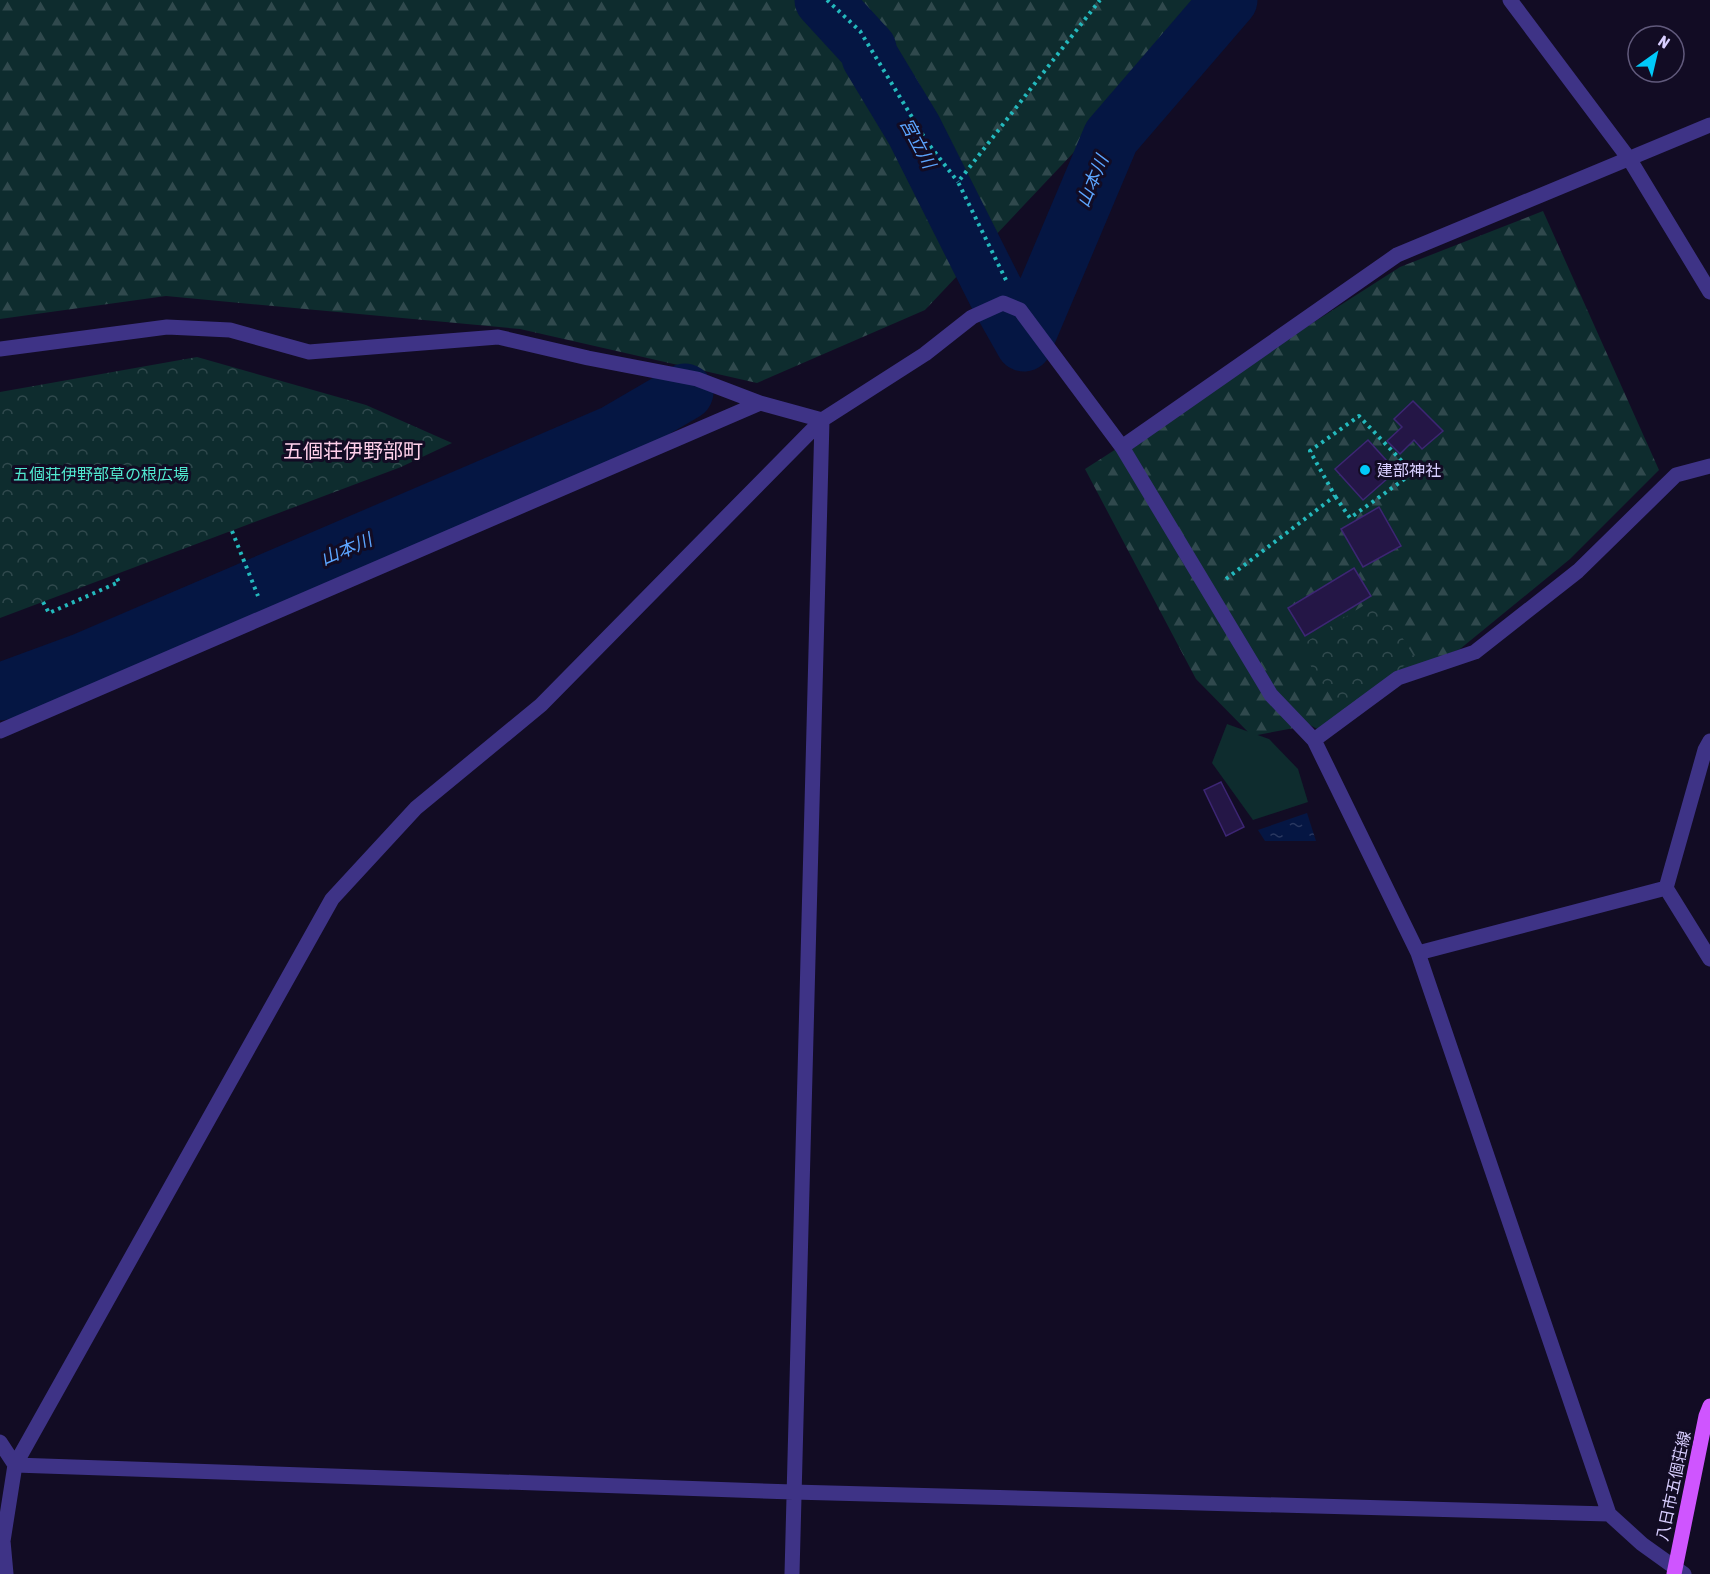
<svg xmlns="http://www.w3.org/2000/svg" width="1710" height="1574" font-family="'Asap Condensed','Noto Sans JP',sans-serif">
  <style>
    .grass { fill: #0e2c2e }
    .forest { fill: url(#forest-firs) }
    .park { fill: url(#park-crowns) }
    .water { fill: url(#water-ripples) }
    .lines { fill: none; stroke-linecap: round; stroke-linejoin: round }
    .river { stroke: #051643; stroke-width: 57 }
    .building { fill: #241646; stroke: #3d2674; stroke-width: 1.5 }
    .path { stroke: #24b9bd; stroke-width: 4; stroke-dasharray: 3 4.5; stroke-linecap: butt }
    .minor { stroke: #3e3386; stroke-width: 15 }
    .major { stroke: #cf55ff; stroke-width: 15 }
    .poi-dot { fill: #00caf9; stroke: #120c24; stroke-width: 2 }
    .labels { text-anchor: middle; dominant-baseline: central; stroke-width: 6; stroke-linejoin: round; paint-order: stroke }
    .poi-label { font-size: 16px; fill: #d8ceff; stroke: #120c24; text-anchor: start }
    .park-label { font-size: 16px; fill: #51e9d0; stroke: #120c24 }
    .street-label { font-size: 16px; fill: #d8ceff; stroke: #120c24 }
    .water-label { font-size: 18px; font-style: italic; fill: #5ca5ff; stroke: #120c24 }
    .quarter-label { font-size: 20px; fill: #ffd0ea; stroke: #120c24 }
  </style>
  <defs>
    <pattern id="forest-firs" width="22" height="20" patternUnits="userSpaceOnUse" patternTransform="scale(1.5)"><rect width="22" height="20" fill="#0e2c2e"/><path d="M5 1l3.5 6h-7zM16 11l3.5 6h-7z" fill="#30494d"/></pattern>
    <pattern id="park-crowns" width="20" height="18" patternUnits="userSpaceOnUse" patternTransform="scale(1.5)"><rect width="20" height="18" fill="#0e2c2e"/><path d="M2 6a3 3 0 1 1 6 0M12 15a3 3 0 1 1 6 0" fill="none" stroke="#30494d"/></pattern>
    <pattern id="water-ripples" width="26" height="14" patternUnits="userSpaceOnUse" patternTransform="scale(1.5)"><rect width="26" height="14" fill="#051643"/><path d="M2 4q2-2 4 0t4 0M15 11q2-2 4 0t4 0" fill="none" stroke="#29375f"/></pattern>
  </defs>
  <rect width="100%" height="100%" fill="#120c24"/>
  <!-- grass -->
  <path class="grass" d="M1227 724 1269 739 1298 769 1308 802 1253 820 1212 763Z"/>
  <!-- forest -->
  <path class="forest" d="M0 0H1200L1076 150 925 310 757 383 520 329 166 296 0 319Z
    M1543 211 1659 470 1570 559 1460 649 1398 675 1319 730 1310 725 1252 736 1196 679 1085 469 1400 267Z"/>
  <!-- park -->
  <path class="park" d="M197 357 366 405 452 443 401 467 0 618V392Z
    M1377 597 1415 658 1341 711 1298 647Z"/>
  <!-- water -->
  <path class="water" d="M1307 813 1316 841H1265L1258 830Z"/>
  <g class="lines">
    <!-- river -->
    <path class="river" d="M823 0 868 49 870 57 914 130 998 297 1024 343
      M1024 343 1111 137 1229 0
      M0 692 84 661 613 434 685 392"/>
  </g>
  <!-- building -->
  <path class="building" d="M1413 401 1443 431 1422 449 1414 440 1400 454 1387 441 1402 427 1394 419Z
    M1368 440 1396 471 1363 500 1335 469Z
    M1379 507 1401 546 1363 567 1341 529Z
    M1354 568 1371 596 1305 636 1288 608Z
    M1221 782 1244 827 1226 836 1204 790Z"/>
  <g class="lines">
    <!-- path -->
    <path class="path" d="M827 0 860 31 927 142 958 182
      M1006 280 958 182 1100 0
      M232 531 258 596
      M1226 579 1335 496 1310 451 1359 416 1413 473 1350 518 1335 496
      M43 602 49 613 119 582 115 575"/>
    <!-- minor -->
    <path class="minor" d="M1510 0 1630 160 1710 292
      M0 349 167 327 230 330 309 352 498 337 588 358 697 379 760 403
      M1122 447 1397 255 1710 125
      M0 731 760 403 822 420 792 1574
      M1314 740 1398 678 1475 652 1578 571 1676 475 1710 466
      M1666 888 1710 959
      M1418 953 1666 888 1705 750 1710 741
      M0 1442 15 1465 793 1492 1609 1514
      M6 1574 3 1541 15 1465 332 899 416 808 541 705 822 420 925 354 972 317 1003 303 1020 310 1122 447 1271 695 1314 740 1418 953 1609 1514 1642 1544 1684 1574"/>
    <!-- major -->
    <path class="major" d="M1674 1574 1706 1416 1710 1406"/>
  </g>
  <!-- markers -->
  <circle class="poi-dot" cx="1365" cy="470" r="6"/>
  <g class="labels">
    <!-- poi labels -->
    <g class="poi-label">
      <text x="1377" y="470">建部神社</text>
    </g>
    <!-- park labels -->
    <g class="park-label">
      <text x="101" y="474">五個荘伊野部草の根広場</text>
    </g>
    <!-- street labels -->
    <g class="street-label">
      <text transform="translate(1673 1486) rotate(-78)">八日市五個荘線</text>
    </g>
    <!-- water labels -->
    <g class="water-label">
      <text transform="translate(918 143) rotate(62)">宮立川</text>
      <text transform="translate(1092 181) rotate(-67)">山本川</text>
      <text transform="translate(346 549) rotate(-23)">山本川</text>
    </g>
    <!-- quarter labels -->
    <g class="quarter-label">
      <text x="353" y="450">五個荘伊野部町</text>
    </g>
  </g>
  <!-- north arrow -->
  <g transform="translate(1656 54) rotate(34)"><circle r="28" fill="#120c24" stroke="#615a7c" stroke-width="1.5"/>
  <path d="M0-4.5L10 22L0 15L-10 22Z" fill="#00caf9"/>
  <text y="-9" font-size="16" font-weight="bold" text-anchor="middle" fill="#d8ceff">N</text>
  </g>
</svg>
